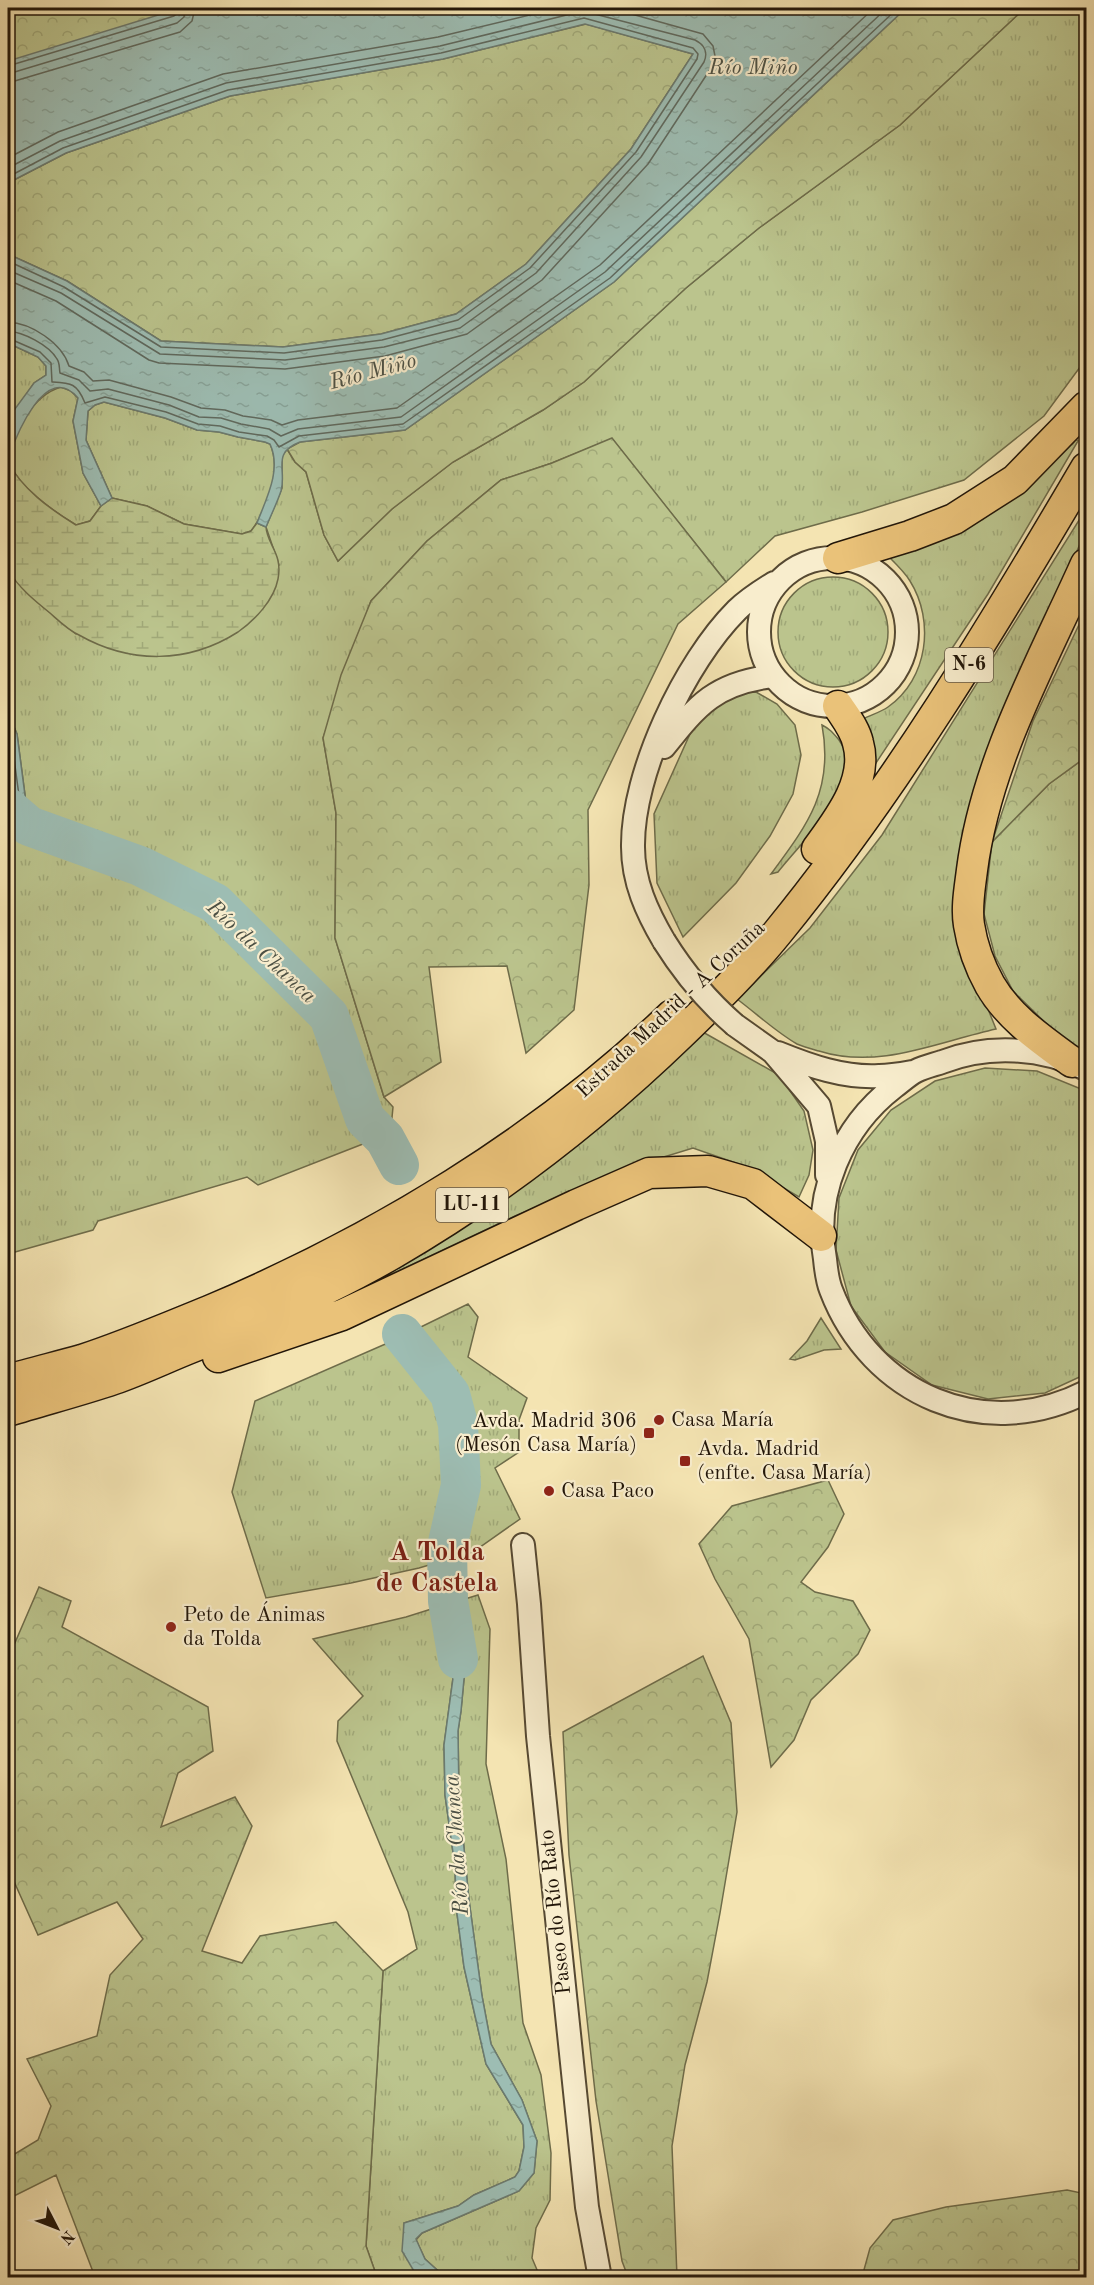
<svg xmlns="http://www.w3.org/2000/svg" width="1094" height="2285" font-family="'Old Standard TT',serif">
  <style>
    .grass { fill: url(#grass-tufts); stroke: #6e6c4a; stroke-width: 1.5 }
    .forest { fill: url(#forest-crowns); stroke: #6e6c4a; stroke-width: 1.5 }
    .wetland { fill: url(#wetland-marsh); stroke: #6e6c4a; stroke-width: 1.5 }
    .water { fill: url(#water-ripples); stroke: #6b7a6f; stroke-width: 1.5 }
    .lines { fill: none; stroke-linecap: round; stroke-linejoin: round }
    .shore { stroke: #5f695e; stroke-width: 1.5 }
    .river { stroke: #9dbdb3; stroke-width: 40 }
    .tertiary-casing { stroke: #564932; stroke-width: 26 }
    .trunk-casing { stroke: #211508; stroke-width: 33 }
    .tertiary { stroke: #f8edcd; stroke-width: 22 }
    .trunk { stroke: #eac279; stroke-width: 30 }
    .tertiary-bridge-casing { stroke: #564932; stroke-width: 26; stroke-linecap: butt }
    .tertiary-bridge { stroke: #f8edcd; stroke-width: 22 }
    .poi-dot { fill: #8f2418; stroke: #f8edcd; stroke-width: 2 }
    .labels { text-anchor: middle; dominant-baseline: central; stroke-width: 4.5; stroke-linejoin: round; paint-order: stroke }
    .shield { fill: #f8edcd; stroke: #625643; stroke-width: 1.5 }
    .shield-label { font-size: 20px; font-weight: bold; fill: #211508 }
    .street-label { font-size: 21px; fill: #211508; stroke: #f8edcd }
    .poi-label { font-size: 21px; fill: #211508; stroke: #f8edcd; text-anchor: start }
    .water-label { font-size: 22px; font-style: italic; fill: #4c5044; stroke: #f8edcd }
    .district-label { font-size: 27px; font-weight: bold; fill: #7a1f14; stroke: #f8edcd }
  </style>
  <defs>
    <pattern id="grass-tufts" width="24" height="20" patternUnits="userSpaceOnUse" patternTransform="scale(1.5)"><rect width="24" height="20" fill="#bbc48d"/><path d="M3 7l-1-3M5 7V3M7 7l1-3M15 17l-1-3M17 17v-4M19 17l1-3" fill="none" stroke="#a0a878"/></pattern>
    <pattern id="forest-crowns" width="20" height="18" patternUnits="userSpaceOnUse" patternTransform="scale(1.5)"><rect width="20" height="18" fill="#bbc48d"/><path d="M2 6a3 3 0 1 1 6 0M12 15a3 3 0 1 1 6 0" fill="none" stroke="#a0a878"/></pattern>
    <pattern id="wetland-marsh" width="20" height="14" patternUnits="userSpaceOnUse" patternTransform="scale(1.5)"><rect width="20" height="14" fill="#bbc48d"/><path d="M1 5h8M5 5V1M11 12h8M15 12V8" fill="none" stroke="#a0a878"/></pattern>
    <pattern id="water-ripples" width="26" height="14" patternUnits="userSpaceOnUse" patternTransform="scale(1.5)"><rect width="26" height="14" fill="#9dbdb3"/><path d="M2 4q2-2 4 0t4 0M15 11q2-2 4 0t4 0" fill="none" stroke="#87a298"/></pattern>
  </defs>
  <rect width="100%" height="100%" fill="#f4e4b2"/>
  <filter id="stains"><feTurbulence type="fractalNoise" baseFrequency=".00333" numOctaves="4"/><feColorMatrix values="0 0 0 0 .2 0 0 0 0 .09 0 0 0 0 .02 0 0 0 .5 -.17"/></filter>
  <radialGradient id="worn" r=".72"><stop offset=".6" stop-color="#630" stop-opacity="0"/><stop offset="1" stop-color="#630" stop-opacity=".3"/></radialGradient>
  <!-- grass -->
  <path class="grass" d="M1025 8H1086V359L1044 416 964 480 862 512 775 536 726 582 612 439 552 463 501 480 427 541 371 601 323 738 336 813 335 938 384 1097 393 1107 391 1128 368 1142 258 1185 247 1177 98 1221 93 1230 8 1254V828L29 825 17 734 8 713V569C28 595 51 614 76 634L279 565 266 527 282 488V456L287 449 295 462 306 472 324 535 338 561 392 509 453 462 543 410 584 382 686 288 759 228 900 125Z
    M8 343 38 357 46 366V375L34 383 8 422Z
    M61 387 71 391 78 398 73 421 83 473 101 506 90 521 76 525C50 509 22 489 8 462 11 434 33 395 61 387Z
    M104 402 165 418 197 430 219 432 238 437 265 442 270 444C282 470 267 510 251 531L242 534 184 524 147 506 112 498 86 440 88 411 95 405Z
    M1072 436 1078 441 988 594 870 772 863 719C871 715 881 712 888 707 928 679 935 621 910 581 904 571 894 562 885 553Z
    M1086 509V530L973 792 957 869V932L996 1029C937 1042 879 1070 819 1051 812 1049 804 1047 797 1044 776 1032 757 1014 737 999L810 928 882 835Z
    M778 632a55 55 0 1 1 110 0a55 55 0 1 1-110 0Z
    M756 692 777 704 795 725 801 755 793 794 770 836 736 883 683 937 657 883 654 814 694 725 731 693Z
    M822 725C830 729 833 733 839 740 843 746 847 753 848 760 853 791 797 848 778 872L771 874C808 824 834 790 822 725Z
    M1086 757V1053L1064 1041 1013 991 995 956 984 914 992 842 1049 784Z
    M701 1031 779 1075 804 1111 813 1150 809 1175 799 1197 750 1168 693 1148 641 1164 515 1216 375 1282 373 1279Z
    M985 1068 1037 1071 1086 1091V1374L1045 1393 988 1399 932 1385 885 1352 851 1306 836 1250 839 1198 858 1150 891 1110 935 1081Z
    M468 1304 478 1317 468 1357 527 1398 519 1420V1452L495 1468 520 1519 473 1552 419 1568 351 1583 266 1598 232 1492 255 1401 390 1342Z
    M821 1318 841 1349 824 1350 795 1360 790 1359 807 1341Z
    M478 1595 490 1629 486 1764 506 1859 523 2023 541 2075 551 2153 550 2200 536 2228 532 2258 540 2277H445L425 2259 416 2240 422 2233 519 2191 534 2173 537 2141 522 2100 491 2044 482 1996 469 1900 459 1796 458 1731 461 1711 467 1647 452 1603Z
    M444 1605 453 1678 444 1745 445 1795 455 1867 456 1906 464 1967 486 2064 523 2125 524 2147 519 2171 515 2177 474 2195 458 2206 404 2223 414 2275 417 2277H377L366 2246 383 1971 417 1949 408 1912 337 1741 338 1721 363 1696 313 1639 406 1617Z"/>
  <!-- forest -->
  <path class="forest" d="M8 8H215L8 70Z
    M906 8H1025L900 125 759 228 686 288 584 382 543 410 453 462 392 509 338 561 324 535 306 472 295 462 287 449 300 442 405 430 614 282Z
    M586 24 693 54 631 149 526 264 456 314 381 334 283 347 161 341 67 281 8 254V183L66 153 230 96 443 59Z
    M612 438 726 582 678 624 588 810 589 885 574 1010 526 1053 507 966 429 967 441 1062 384 1097 335 938 336 813 323 738 341 675 371 601 427 541 501 480 552 463Z
    M1086 610V757L1049 784 992 842 1033 721Z
    M828 1480 844 1514 828 1547 801 1582 815 1592 853 1601 870 1630 858 1654 811 1700 794 1740 771 1767 749 1639 715 1579 699 1544 732 1506Z
    M39 1587 71 1601 62 1627 208 1707 213 1751 178 1773 161 1827 235 1797 252 1826 202 1951 242 1963 260 1936 336 1922 383 1971 366 2246 377 2277H95L56 2175 8 2199V2158L38 2140 51 2106 27 2059 97 2036 110 1975 143 1939 117 1902 38 1935 8 1868V1659Z
    M703 1656 731 1723 737 1812 720 1913 707 1982 685 2065 672 2146 677 2277H628L622 2261 596 2101 569 1855 563 1732Z
    M1067 2190 1086 2194V2277H862L870 2248 893 2220 946 2207Z"/>
  <!-- wetland -->
  <path class="wetland" d="M8 462C22 489 50 509 76 525L90 521 101 506 112 498 147 506 184 524 242 534 251 531 257 523 266 527C267 545 283 553 278 579 274 600 255 620 238 632 188 664 130 664 79 635 68 630 59 621 50 613 35 601 18 587 9 571 5 563 8 478 8 462Z"/>
  <!-- water -->
  <path class="water" d="M181 8H906L614 282 405 430 300 442C271 453 287 470 281 491 277 503 271 515 266 527L257 523C266 499 282 470 270 444L265 442 238 437 219 432 197 430 165 418 104 402 95 405 88 411 86 440 112 498 101 506 83 473 73 421 78 398C46 360 16 436 8 459V422L9 417 34 383 46 375V366L38 357 8 343V254L67 281 161 341 283 347 381 334 456 314 526 264 631 149 693 54 585 24 443 59 230 96 66 153 8 183V61Z
    M8 713 17 734 29 826 8 828Z
    M452 1603 467 1647 461 1711 458 1731 459 1796 469 1900 482 1996 491 2044 522 2100 537 2141 534 2173 519 2191 422 2233 416 2239 425 2259 445 2277 418 2278 402 2251 404 2223 458 2206 474 2195 515 2177 519 2171 524 2147 523 2125 486 2064 464 1967 456 1906 455 1867 445 1795 444 1745 453 1678 444 1605Z"/>
  <g class="lines">
    <!-- shore -->
    <path class="shore" d="M8 66 174 16 178 13 179 8
      M8 74 177 23 184 17 186 8
      M8 83 180 32 192 21 195 8
      M8 158 58 132 223 74 438 37 559 8
      M8 168 60 141 226 83 440 46 583 11 695 40C705 45 708 53 704 62L641 157 536 273 460 328 384 347 285 360 160 354 61 293 8 270
      M8 177 63 148 228 90 441 53 584 18 693 48 698 54 697 59 636 152 530 268 458 320 382 340 284 353 161 347 64 287 8 261
      M8 280 56 301 149 360 159 363 285 369 385 356 467 334 542 280 648 164 713 65 715 56 713 46 703 34 610 8
      M8 322C31 323 62 343 69 366L84 372 93 381 109 380 171 397 201 408 225 410 243 416 271 420 282 425 298 420 397 408 600 265 874 8
      M8 331C23 332 49 345 57 359 60 363 59 368 60 373L79 380 90 391 108 389 169 405 199 417 221 418 241 424 269 429 281 436 298 429 401 417 605 272 887 8
      M8 338 40 352 51 363 52 382C71 383 77 383 85 403L105 397 166 412 198 424 220 426 239 432 267 436 274 440 279 447 299 436 403 424 610 278 898 8
      M8 728 11 736 22 818 20 820 8 822"/>
    <!-- river -->
    <path class="river" d="M8 808 29 826 140 866 215 903 329 1016 365 1119 385 1139 399 1165
      M402 1334 450 1394 458 1424 461 1485 447 1547 448 1601 458 1659"/>
    <defs>
      <path id="tertiary" d="M759 632a74 74 0 1 1 148 0a74 74 0 1 1-148 0Z
        M664 747C698 704 716 683 773 676
        M664 941C647 912 633 882 633 847 632 773 685 662 737 610 748 599 761 591 774 583
        M735 1025 773 1052 819 1106 827 1141V1175
        M778 1053C810 1066 844 1078 879 1076 890 1076 901 1074 912 1072
        M1086 1069C1042 1047 988 1044 942 1062 933 1065 924 1067 916 1071 908 1075 901 1082 894 1087 842 1127 813 1194 825 1259 826 1269 827 1280 831 1290 871 1395 984 1444 1086 1392
        M523 1545 529 1604 538 1736 587 2207 600 2278"/>
      <path id="trunk" d="M838 558 910 536 954 519 1015 480 1086 407
        M817 849C838 820 869 781 858 743 855 729 845 717 838 706
        M1072 1062C1042 1040 1009 1018 990 985 980 967 972 944 969 925 966 907 970 887 972 870 986 761 1042 662 1086 564
        M218 1357 342 1315 576 1205 649 1173 708 1171 753 1184 821 1236
        M8 1380C32 1373 57 1367 82 1360 125 1346 167 1328 209 1311 377 1240 540 1142 672 1015
        M8 1411C43 1400 79 1391 114 1379 140 1370 165 1358 190 1348 259 1321 328 1291 392 1254 497 1193 594 1118 681 1034 715 1001 749 968 778 932 896 787 992 628 1086 468"/>
    </defs>
    <!-- tertiary casing -->
    <use href="#tertiary" class="tertiary-casing"/>
    <!-- trunk casing -->
    <use href="#trunk" class="trunk-casing"/>
    <!-- tertiary -->
    <use href="#tertiary" class="tertiary"/>
    <!-- trunk -->
    <use href="#trunk" class="trunk"/>
    <defs>
      <path id="tertiary-bridge" d="M664 941C684 973 706 1000 735 1025"/>
    </defs>
    <!-- tertiary-bridge casing -->
    <use href="#tertiary-bridge" class="tertiary-bridge-casing"/>
    <!-- tertiary-bridge -->
    <use href="#tertiary-bridge" class="tertiary-bridge"/>
  </g>
  <!-- markers -->
  <g class="poi-dot">
    <circle cx="659" cy="1420" r="6"/>
    <rect x="643" y="1427" width="12" height="12" rx="3"/>
    <rect x="679" y="1455" width="12" height="12" rx="3"/>
    <circle cx="549" cy="1491" r="6"/>
    <circle cx="171" cy="1627" r="6"/>
  </g>
  <g class="labels">
    <!-- shield labels -->
    <g class="shield">
      <rect x="945" y="648" width="48" height="34" rx="4.5"/>
      <rect x="436" y="1188" width="72" height="34" rx="4.5"/>
    </g>
    <g class="shield-label">
      <text x="969" y="665">N-6</text>
      <text x="472" y="1205">LU-11</text>
    </g>
    <!-- street labels -->
    <g class="street-label">
      <text transform="translate(671 1010) rotate(-43)">Estrada Madrid - A Coruña</text>
      <text transform="translate(556 1912) rotate(-96)">Paseo do Río Rato</text>
    </g>
    <!-- poi labels -->
    <g class="poi-label">
      <text x="671" y="1420">Casa María</text>
      <text x="637" y="1421" text-anchor="end">Avda. Madrid 306<tspan x="637" dy="24">(Mesón Casa María)</tspan></text>
      <text x="697" y="1449">Avda. Madrid<tspan x="697" dy="24">(enfte. Casa María)</tspan></text>
      <text x="561" y="1491">Casa Paco</text>
      <text x="183" y="1615">Peto de Ánimas<tspan x="183" dy="24">da Tolda</tspan></text>
    </g>
    <!-- water labels -->
    <g class="water-label">
      <text x="753" y="68">Río Miño</text>
      <text transform="translate(373 372) rotate(-15)">Río Miño</text>
      <text transform="translate(261 952) rotate(43)">Río da Chanca</text>
      <text transform="translate(457 1845) rotate(-94)">Río da Chanca</text>
    </g>
    <!-- district labels -->
    <g class="district-label">
      <text x="437" y="1552">A Tolda<tspan x="437" dy="31">de Castela</tspan></text>
    </g>
  </g>
  <!-- margin -->
  <rect width="1094" height="2285" fill="none" stroke="#f4e4b2" stroke-width="30"/>
  <rect x="9" y="9" width="1076" height="2267" fill="none" stroke="#211508" stroke-width="3"/>
  <rect x="15" y="15" width="1064" height="2255" fill="none" stroke="#211508" stroke-width="1.5"/>
  <!-- north arrow -->
  <g transform="translate(57 2228) rotate(132)" stroke="#f8edcd" stroke-width="4.5" paint-order="stroke">
  <path d="M0-4.5L10 22L0 15L-10 22Z" fill="#211508"/>
  <text y="-9" font-size="16" font-weight="bold" text-anchor="middle" fill="#211508">N</text>
  </g>
  <rect width="100%" height="100%" filter="url(#stains)"/>
  <rect width="100%" height="100%" fill="url(#worn)"/>
</svg>
